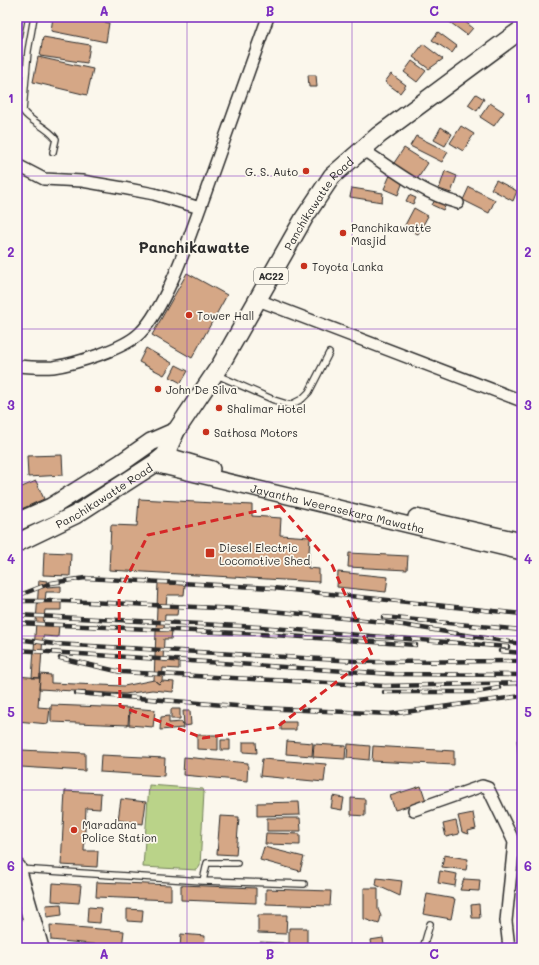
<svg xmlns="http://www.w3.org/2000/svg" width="539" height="965" font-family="Mali,sans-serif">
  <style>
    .green { fill: #bad389; stroke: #727f5a }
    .building { fill: #d5a786; stroke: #2b2b2b }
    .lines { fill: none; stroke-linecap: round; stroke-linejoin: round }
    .lane-casing { stroke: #2b2b2b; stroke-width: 8 }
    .street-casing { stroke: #2b2b2b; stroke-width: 14 }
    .secondary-casing { stroke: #2b2b2b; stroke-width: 18 }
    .primary-casing { stroke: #2b2b2b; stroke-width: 20 }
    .lane { stroke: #fbf7ec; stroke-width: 5.5 }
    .street { stroke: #fbf7ec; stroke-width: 11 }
    .secondary { stroke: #fbf7ec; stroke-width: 15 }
    .primary { stroke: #fbf7ec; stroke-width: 17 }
    .rail-casing { stroke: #2b2b2b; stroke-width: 4.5 }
    .rail { stroke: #fbf7ec; stroke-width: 3; stroke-dasharray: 9; stroke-linecap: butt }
    .marked { fill: none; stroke: #d62828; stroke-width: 3; stroke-dasharray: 8 5; stroke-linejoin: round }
    .grid { fill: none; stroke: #7b2cbf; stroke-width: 1; stroke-opacity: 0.55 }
    .poi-dot { fill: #c8321e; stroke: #fbf7ec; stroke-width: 1.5 }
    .labels { text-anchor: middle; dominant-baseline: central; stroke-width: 3.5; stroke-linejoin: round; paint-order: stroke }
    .shield { fill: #fbf7ec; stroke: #696865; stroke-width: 1 }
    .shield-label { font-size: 10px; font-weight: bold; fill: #2b2b2b }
    .poi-label { font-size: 11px; fill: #2b2b2b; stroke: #fbf7ec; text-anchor: start }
    .street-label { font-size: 11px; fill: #2b2b2b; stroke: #fbf7ec }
    .district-label { font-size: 15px; font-weight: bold; fill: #2b2b2b; stroke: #fbf7ec }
    .neatline { fill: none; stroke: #7b2cbf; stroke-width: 1.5 }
    .grid-label { font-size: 13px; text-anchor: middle; font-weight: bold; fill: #7b2cbf }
  </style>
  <rect width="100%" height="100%" fill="#fbf7ec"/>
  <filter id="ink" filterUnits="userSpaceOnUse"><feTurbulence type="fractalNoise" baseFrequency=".025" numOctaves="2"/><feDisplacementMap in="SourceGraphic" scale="8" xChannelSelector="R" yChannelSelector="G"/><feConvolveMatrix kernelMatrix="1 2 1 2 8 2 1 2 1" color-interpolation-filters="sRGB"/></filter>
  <g filter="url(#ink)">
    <!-- green -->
    <path class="green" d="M149 785 203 789 204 792 200 866 197 870 143 867Z"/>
    <!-- building -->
    <path class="building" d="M53 17H78L109 23 106 42 51 31Z
      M450 17H459L473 28 467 35 447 20Z
      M438 32 457 46 452 53 432 40Z
      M43 37 90 45 87 63 40 56Z
      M423 44 443 59 429 69 413 57Z
      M38 57 93 69 87 95 33 82Z
      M412 61 426 71 417 82 404 72Z
      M391 74 406 85 400 93 385 82Z
      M308 75H316L317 87H309Z
      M17 81 22 83 17 110Z
      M476 94 484 99 477 111 468 105Z
      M490 103 504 112 494 126 480 117Z
      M461 126 474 134 463 151 450 143Z
      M441 127 452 134 445 146 434 140Z
      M416 136 448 152 442 162 410 146Z
      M404 148 428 163 416 181 392 166Z
      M445 171 457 176 451 193 439 189Z
      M391 173 404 179 398 195 384 189Z
      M496 180 517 191 513 201 491 189Z
      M469 187 495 200 489 213 463 200Z
      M352 188 383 193 382 202 350 197Z
      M409 195 416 198 413 204 406 201Z
      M435 200 446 205 443 210 432 205Z
      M414 208 428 216 418 234 404 227Z
      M187 273 227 295 192 358 152 335Z
      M146 348 172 363 164 375 139 362Z
      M176 365 188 371 181 383 170 377Z
      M62 455 63 475 28 477 27 456Z
      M36 481 44 499 17 511V489Z
      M139 499 252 505V516L281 518 280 535 310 537 308 568 319 569V582L109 570 111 525 137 526Z
      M44 552 71 553 70 576 43 575Z
      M349 553 408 556 407 570 348 567Z
      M338 572 388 577 386 592 337 587Z
      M39 580 47 581 46 587 61 586V592H46L45 601 61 602V610H45L43 625H59L58 637 43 636 40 678H32Z
      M158 583 185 585 184 595H167L166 606 178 607 177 615H165L164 630 172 631 171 639H164L163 661 179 662V669L163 668 162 681 159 684 154 680Z
      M40 674 51 675V683L124 686 154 680 159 684 162 681 174 682 173 692 152 690 125 694 39 689Z
      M17 676 40 678 38 707 50 708 48 724 17 721Z
      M51 705 129 708 128 725 51 722Z
      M130 708 155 710 153 727 129 725Z
      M171 709H180V719H171Z
      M183 711H190L191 725 184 726Z
      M169 716V723L182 722 183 728 160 730 161 717Z
      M281 722H296V730H281Z
      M197 735H218V750L197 749Z
      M522 739V760H519L517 740Z
      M221 740H230V750H221Z
      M287 741 313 743 312 756 286 754Z
      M243 742H256L257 753 243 752Z
      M314 744 346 746 345 759 313 757Z
      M348 744 370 746 369 760 347 758Z
      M373 746 454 751V765L372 761Z
      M21 750 85 753V771L21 767Z
      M101 755 165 758 164 776 100 772Z
      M184 757 248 763 247 781 183 775Z
      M262 759 326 764 324 782 260 776Z
      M421 786 426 801 395 810 390 796Z
      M65 791 101 793 100 809 86 808 84 851H98L97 867 61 865Z
      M333 796 344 798 342 810 331 808Z
      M351 798 365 799V816L351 815Z
      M121 799 146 802 143 824 118 820Z
      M299 802 300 815 257 816V803Z
      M473 813 476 829 468 831 469 834 462 832 458 816Z
      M220 816 239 817 236 855 217 854Z
      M267 818H300L301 831H267Z
      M456 821 459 834 446 837 443 824Z
      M266 833 300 834V845L265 844Z
      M264 847 304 857 300 871 260 860Z
      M444 855 468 859 466 870 442 867Z
      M520 861H522V887L517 886Z
      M440 871 457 874 455 886 438 883Z
      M377 878 402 881 400 896 376 885Z
      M464 879 480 880 479 891 460 890Z
      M97 882 171 885V900L96 897Z
      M53 883 81 885 79 903 52 901Z
      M181 885 256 888V903L181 900Z
      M364 888H378V909L381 916 379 924 364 919Z
      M266 889 331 891 330 906 266 904Z
      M427 894 455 899 451 919 423 914Z
      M61 904 62 915 47 917 46 905Z
      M479 904 480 918H472L471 905Z
      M88 907 101 908 100 923 87 922Z
      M127 909 143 910 142 922 127 921Z
      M258 915H287L286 934 258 933Z
      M50 925 124 931 122 947 51 940Z
      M289 928H307V948H289Z
      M181 934 205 936 204 948H180Z
      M383 938 384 945 371 947 370 940Z
      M260 942 283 943V948H259Z"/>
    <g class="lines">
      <defs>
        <path id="lane" d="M34 17 28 51 23 111C31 123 47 126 56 139L53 152
          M17 43 22 17
          M217 375 274 400 290 405 302 399 309 392 329 353
          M19 869 203 881 304 884
          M203 881 207 863H237
          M423 948 430 924"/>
        <path id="street" d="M362 149C392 169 423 194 458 203
          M17 165 44 179 82 181 123 188 154 194 200 208
          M258 300 522 401
          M17 366C29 367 41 368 53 367 75 364 124 349 140 333 168 305 191 232 205 194 226 135 247 76 268 17
          M414 810 482 786 488 788 514 842 506 921 509 948"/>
        <g id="secondary">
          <path d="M165 455 212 469"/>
          <path id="s1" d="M154 464 522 552"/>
          <path d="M416 517 522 541"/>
        </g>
        <g id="primary">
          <path d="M17 522 51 507 121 463 151 442 176 431"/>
          <path id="s2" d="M17 543 75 515 154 464 165 455 176 431 221 364 304 218 332 176 379 135 522 29"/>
          <path d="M17 868 40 948"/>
          <path d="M17 926 24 948"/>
        </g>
      </defs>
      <!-- lane casing -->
      <use href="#lane" class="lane-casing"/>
      <!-- street casing -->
      <use href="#street" class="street-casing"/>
      <!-- secondary casing -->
      <use href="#secondary" class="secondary-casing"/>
      <!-- primary casing -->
      <use href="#primary" class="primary-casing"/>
      <!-- lane -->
      <use href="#lane" class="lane"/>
      <!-- street -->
      <use href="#street" class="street"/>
      <!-- secondary -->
      <use href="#secondary" class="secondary"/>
      <!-- primary -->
      <use href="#primary" class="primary"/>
      <defs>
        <path id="rail" d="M17 596 51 583 85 578 273 588 522 614
          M17 601H65L261 610 384 622 522 644
          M17 615 260 627 508 647
          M383 617 522 630
          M17 623 260 634 416 645
          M17 639 55 644 375 662 522 661
          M17 650 392 674 522 675
          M500 651 522 653
          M60 658 121 672 385 686 522 683
          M384 692H477L499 688
          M76 693 261 708 390 714 522 696"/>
      </defs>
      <!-- rail casing -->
      <use href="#rail" class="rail-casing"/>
      <!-- rail -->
      <use href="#rail" class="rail"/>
    </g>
  </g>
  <!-- marked area -->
  <path class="marked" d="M280 506 332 565 372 655 277 727 203 738 120 706 119 593 148 535Z"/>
  <!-- grid -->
  <path class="grid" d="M187 17V948M352 17V948M17 176H522M17 329H522M17 482H522M17 636H522M17 790H522"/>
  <!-- markers -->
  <g class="poi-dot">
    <circle cx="306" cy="171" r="4"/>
    <circle cx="343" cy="233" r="4"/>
    <circle cx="304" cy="266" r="4"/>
    <circle cx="189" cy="315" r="4"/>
    <circle cx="158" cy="389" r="4"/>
    <circle cx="219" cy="408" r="4"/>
    <circle cx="206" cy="432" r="4"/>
    <rect x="205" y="548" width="10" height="10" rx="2"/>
    <circle cx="74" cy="830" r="4"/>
  </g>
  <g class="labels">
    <!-- shield labels -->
    <rect class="shield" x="254" y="268" width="34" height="16" rx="3"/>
    <g class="shield-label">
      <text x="271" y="276">AC22</text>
    </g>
    <!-- poi labels -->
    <g class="poi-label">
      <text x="298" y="171" text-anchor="end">G. S. Auto</text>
      <text x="351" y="227">Panchikawatte<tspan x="351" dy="13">Masjid</tspan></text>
      <text x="312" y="266">Toyota Lanka</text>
      <text x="197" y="315">Tower Hall</text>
      <text x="166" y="389">John De Silva</text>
      <text x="227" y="408">Shalimar Hotel</text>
      <text x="214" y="432">Sathosa Motors</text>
      <text x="219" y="547">Diesel Electric<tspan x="219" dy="13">Locomotive Shed</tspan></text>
      <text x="82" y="824">Maradana<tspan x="82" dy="13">Police Station</tspan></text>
    </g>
    <!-- street labels -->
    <g class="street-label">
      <text stroke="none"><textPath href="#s2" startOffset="468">Panchikawatte Road</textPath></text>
      <text stroke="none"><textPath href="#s2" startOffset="99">Panchikawatte Road</textPath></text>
      <text stroke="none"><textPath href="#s1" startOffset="189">Jayantha Weerasekara Mawatha</textPath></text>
    </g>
    <!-- district labels -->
    <g class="district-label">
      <text x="194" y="247">Panchikawatte</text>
    </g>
  </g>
  <!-- margin -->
  <rect width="539" height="965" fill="none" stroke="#fbf7ec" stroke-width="44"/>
  <rect x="22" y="22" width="495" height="921" class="neatline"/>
  <g class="grid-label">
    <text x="104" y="16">A</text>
    <text x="270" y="16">B</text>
    <text x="434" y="16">C</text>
    <text x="11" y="103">1</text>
    <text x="528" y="103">1</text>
    <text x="11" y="257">2</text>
    <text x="528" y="257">2</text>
    <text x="11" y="410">3</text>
    <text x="528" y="410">3</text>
    <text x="11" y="564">4</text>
    <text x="528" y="564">4</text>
    <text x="11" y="717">5</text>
    <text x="528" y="717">5</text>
    <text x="11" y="871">6</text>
    <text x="528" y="871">6</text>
    <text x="104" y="959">A</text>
    <text x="270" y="959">B</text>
    <text x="434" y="959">C</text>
  </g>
</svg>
